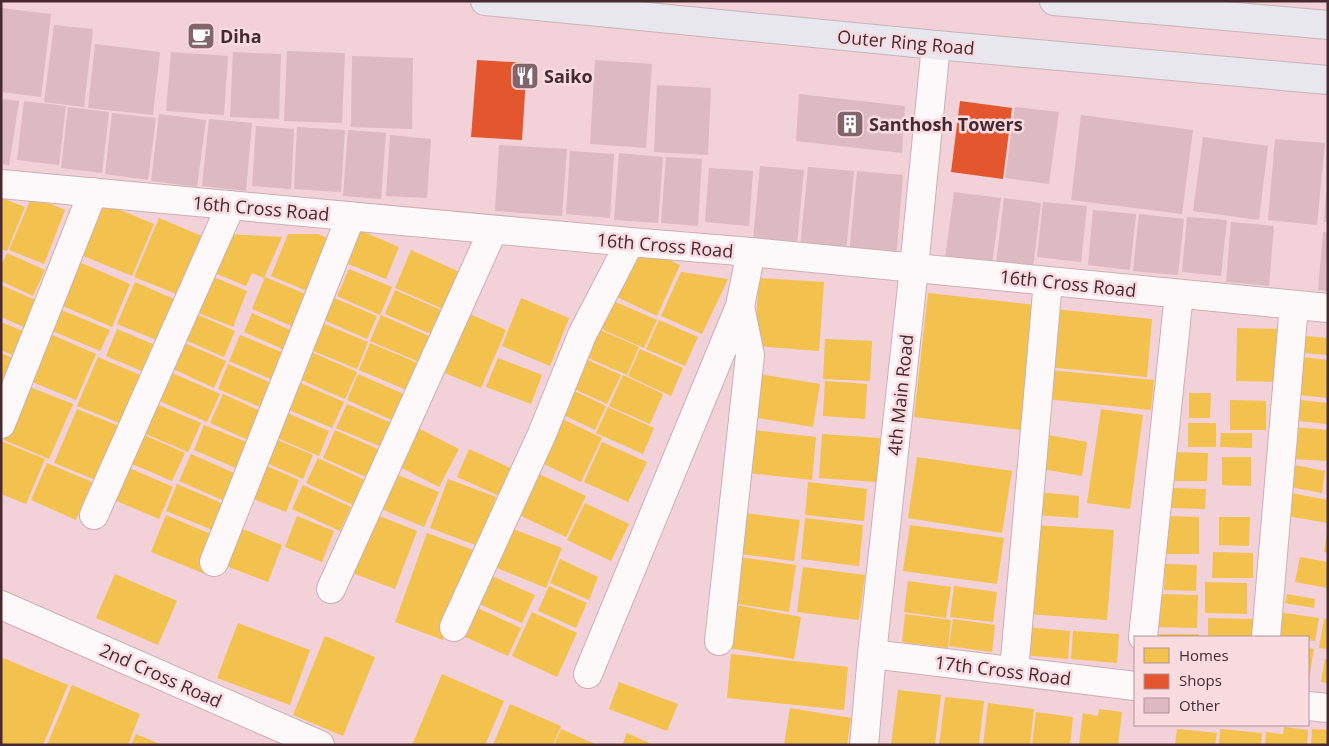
<svg xmlns="http://www.w3.org/2000/svg" width="1329" height="746" font-family="'Open Sans',sans-serif">
  <style>
    .homes { fill: #f2c14e }
    .shops { fill: #e4572e }
    .building { fill: #ddb9c1 }
    .lines { fill: none; stroke-linecap: round; stroke-linejoin: round }
    .minor-casing { stroke: #ccb0b6; stroke-width: 30 }
    .highway-casing { stroke: #c7b4b8; stroke-width: 30 }
    .minor { stroke: #fdf8f9; stroke-width: 28 }
    .highway { stroke: #e7e7ed; stroke-width: 28 }
    .labels { text-anchor: middle; dominant-baseline: central; stroke-width: 5; stroke-linejoin: round; paint-order: stroke }
    .poi-label { font-size: 18px; font-weight: bold; fill: #462a30; stroke: #f9dbe0; text-anchor: start }
    .street-label { font-size: 18px; fill: #462a30; stroke: #f9dbe0 }
  </style>
  <rect width="100%" height="100%" fill="#f2d1d8"/>
  <!-- homes -->
  <path class="homes" d="M32 196 65 210 44 264 9 250Z
    M1 198 25 207 7 251 1 249Z
    M98 201 154 224 132 276 76 253Z
    M159 218 204 237 179 295 134 277Z
    M361 231 399 247 386 279 348 264Z
    M227 234 282 237 264 278 252 273 246 286 212 272Z
    M288 234H318L330 239 307 291 271 276Z
    M638 245 680 265 657 316 615 296Z
    M411 250 466 275 450 312 395 288Z
    M7 253 45 270 33 296 1 281V266Z
    M77 261 130 284 112 327 58 304Z
    M349 269 392 287 380 315 337 296Z
    M681 272 728 279 702 334 661 316Z
    M209 275 247 291 233 327 194 311Z
    M265 277 310 296 296 328 252 309Z
    M759 278 824 282 819 351 754 346Z
    M135 282 176 300 159 341 117 324Z
    M1 285 38 301 26 328 1 317Z
    M395 290 441 310 431 334 385 314Z
    M928 293 1035 305 1021 430 914 417Z
    M334 298 377 316 367 339 324 320Z
    M521 298 569 318 550 366 502 346Z
    M609 299 657 320 644 348 597 327Z
    M59 309 110 330 100 351 50 330Z
    M1054 309 1152 319 1147 377 1048 367Z
    M465 312 506 330 481 388 440 371Z
    M194 313 235 331 224 357 183 339Z
    M252 313 295 332 287 351 244 332Z
    M381 315 431 337 419 362 370 341Z
    M659 320 698 337 685 366 646 349Z
    M1 322 27 333 17 357 1 350Z
    M322 323 368 342 357 369 311 350Z
    M596 328 639 347 627 375 584 356Z
    M1237 328 1284 329 1283 382 1236 381Z
    M117 329 155 345 144 372 106 356Z
    M50 334 96 354 76 400 30 381Z
    M240 335 286 354 275 381 229 361Z
    M1305 336 1328 338V355L1303 353Z
    M825 339 872 341 870 381 823 379Z
    M182 342 226 361 214 388 171 368Z
    M370 343 420 364 409 391 359 370Z
    M640 349 683 368 671 396 628 376Z
    M311 352 357 372 345 399 299 379Z
    M1 353 17 360 5 387 1 386Z
    M98 357 147 378 127 426 77 406Z
    M1302 357 1328 360V398L1299 395Z
    M498 358 542 375 531 404 486 387Z
    M583 358 621 375 607 404 570 387Z
    M228 364 276 385 265 409 218 389Z
    M1049 370 1154 380 1151 410 1046 399Z
    M170 372 220 394 207 422 157 400Z
    M752 373 820 384 813 427 746 416Z
    M358 374 408 396 396 422 347 400Z
    M623 375 663 394 650 424 609 406Z
    M825 381 867 384 865 419 823 416Z
    M298 382 344 402 332 428 287 409Z
    M27 386 73 404 49 459 4 440Z
    M570 389 606 406 595 430 559 413Z
    M1189 393H1211L1210 418H1189Z
    M223 394 267 414 255 443 210 423Z
    M1230 400 1266 401V430H1230Z
    M1300 400 1328 403V424L1298 421Z
    M154 403 201 423 188 452 141 432Z
    M347 404 394 424 384 448 336 428Z
    M608 407 654 428 643 454 596 433Z
    M77 409 126 429 103 483 54 463Z
    M1101 409 1143 415 1130 509 1087 503Z
    M285 412 329 431 319 456 275 437Z
    M558 417 602 438 581 482 538 461Z
    M1188 423H1216V447H1188Z
    M204 425 254 445 243 471 194 450Z
    M414 426 459 449 439 487 394 464Z
    M1294 427 1328 430V461L1292 459Z
    M335 430 380 450 368 478 323 458Z
    M752 430 816 437 812 480 748 473Z
    M1221 433H1252V448L1220 447Z
    M822 434 880 438 877 482 819 478Z
    M144 435 185 453 172 481 132 464Z
    M1048 435 1087 442 1082 476 1042 469Z
    M273 438 313 455 303 479 262 461Z
    M1 441 45 459 26 504 1 494Z
    M602 442 647 462 628 502 584 482Z
    M469 449 517 471 504 498 457 477Z
    M1173 452 1208 453 1207 481H1173Z
    M191 454 241 476 229 503 179 481Z
    M917 457 1012 471 1002 533 908 518Z
    M1222 457H1251V486L1222 485Z
    M318 458 367 481 355 506 306 483Z
    M47 463 92 482 76 520 31 500Z
    M260 463 299 480 286 512 246 496Z
    M1294 465 1325 471 1322 493 1290 487Z
    M127 467 173 487 159 519 114 500Z
    M535 472 586 496 566 537 515 513Z
    M393 473 439 492 424 527 379 508Z
    M448 479 496 497 478 546 430 528Z
    M808 482 867 489 864 521 805 515Z
    M177 484 233 508 222 534 166 511Z
    M303 485 351 507 340 531 292 509Z
    M1169 488 1206 489 1205 509 1168 508Z
    M1037 492 1079 496 1078 518 1035 515Z
    M1291 493 1328 500V523L1287 516Z
    M585 503 629 524 611 561 567 540Z
    M745 513 800 520 794 561 740 554Z
    M374 514 417 531 395 589 352 573Z
    M166 515 220 538 205 574 151 552Z
    M297 516 334 531 322 562 285 547Z
    M1165 516 1199 517V554H1164Z
    M1219 517H1250L1249 546 1219 545Z
    M805 518 863 525 859 566 801 559Z
    M910 525 1004 538 997 584 903 571Z
    M1034 525 1114 530 1107 620 1028 614Z
    M238 527 282 545 268 582 216 562Z
    M508 527 562 548 546 588 492 566Z
    M1327 532H1328V553L1324 552Z
    M427 533 476 551 443 640 395 622Z
    M1213 552 1253 553V578H1212Z
    M738 557 796 565 789 612 731 603Z
    M1300 557 1328 562V588L1295 582Z
    M560 559 598 577 589 600 550 583Z
    M1165 564 1197 565 1196 591 1164 590Z
    M803 567 865 575 859 620 797 612Z
    M115 574 177 601 158 645 96 618Z
    M487 574 535 595 522 623 475 602Z
    M908 581 951 587 946 618 904 612Z
    M1205 582 1247 583V614L1205 613Z
    M549 586 587 603 576 628 538 611Z
    M954 586 997 592 993 622 950 617Z
    M1158 594 1198 595 1197 628 1157 627Z
    M1287 594 1315 599 1314 608 1285 603Z
    M469 604 521 628 508 656 456 633Z
    M736 605 801 617 794 659 728 648Z
    M532 612 577 633 557 677 512 656Z
    M1278 612 1319 618 1315 641 1308 640V637H1292L1275 634Z
    M905 614 951 620 948 648 902 642Z
    M1208 618 1253 619V637H1208Z
    M953 619 995 625 992 652 949 646Z
    M1324 619H1328V649L1319 648Z
    M238 623 310 650 290 705 217 678Z
    M1025 627 1070 631 1068 659 1022 655Z
    M1073 631 1119 634 1117 663 1071 659Z
    M1157 634H1199L1198 637H1157Z
    M325 636 375 657 343 736 293 715Z
    M1308 648 1314 649 1309 679H1308Z
    M731 654 848 667 844 710 727 698Z
    M3 658 68 685 43 745H1V662Z
    M1325 659 1328 660V683L1321 682Z
    M442 674 504 701 485 745H412Z
    M619 682 678 704 667 731 609 709Z
    M72 685 140 714 128 745H47Z
    M898 690 941 695 935 745H891Z
    M945 697 984 701 979 745H939Z
    M988 703 1034 709 1030 745H983Z
    M510 704 561 726 553 745H493Z
    M790 708 851 718 847 745H784Z
    M1099 709 1122 712 1118 745H1079L1083 713 1098 716Z
    M1036 712 1073 717 1070 745H1032Z
    M1284 727 1308 730 1307 745H1265L1266 732 1283 734Z
    M561 729 597 745H554Z
    M1177 729 1217 733 1215 745H1175Z
    M1220 729 1262 733 1261 745H1219Z
    M1312 729 1328 730V745H1311Z
    M627 733 654 745H622Z
    M136 734 162 745H131Z"/>
  <!-- shops -->
  <path class="shops" d="M477 60 527 63 522 140 471 137Z
    M960 101 1012 108 1003 179 951 172Z"/>
  <!-- building -->
  <path class="building" d="M1 8 51 14 41 97 1 92Z
    M54 25 93 29 84 107 44 102Z
    M95 44 160 52 153 115 88 108Z
    M287 51 345 53 342 123 284 121Z
    M171 52 228 56 224 115 166 111Z
    M233 52 281 54 279 119 230 117Z
    M352 56 413 58 412 129 351 127Z
    M595 60 652 64 646 148 590 144Z
    M657 85 711 88 708 155 654 152Z
    M799 94 905 106 902 153 796 141Z
    M1 99 19 101 9 165 1 164Z
    M24 101 66 106 59 165 17 160Z
    M68 107 109 112 102 173 61 168Z
    M1015 107 1059 112 1049 184 1005 178Z
    M112 113 156 118 148 180 105 174Z
    M159 114 206 120 197 187 151 181Z
    M1081 115 1193 130 1182 214 1071 200Z
    M209 119 252 123 246 191 202 186Z
    M256 126 294 129 291 189 252 186Z
    M297 127 345 130 341 192 294 189Z
    M348 130 386 133 381 199 343 196Z
    M390 135 431 139 427 198 386 196Z
    M1203 137 1268 146 1259 220 1193 211Z
    M1275 139 1325 143 1317 225 1268 220Z
    M499 145 567 149 562 216 495 211Z
    M570 151 614 154 610 218 566 214Z
    M619 153 663 157 658 223 614 220Z
    M666 157 702 159 698 226 661 223Z
    M760 166 804 170 797 244 753 240Z
    M808 167 854 171 846 252 800 248Z
    M709 168 753 171 749 226 705 222Z
    M857 171 903 175 896 260 849 255Z
    M954 192 1001 198 992 264 945 258Z
    M1326 192H1328V222H1324Z
    M1004 198 1041 203 1033 268 996 264Z
    M1043 202 1087 206 1081 262 1037 257Z
    M1093 210 1136 214 1130 270 1088 265Z
    M1139 214 1184 219 1178 275 1133 271Z
    M1187 217 1227 220 1221 276 1182 272Z
    M1231 222 1274 226 1269 286 1226 282Z
    M1323 232 1328 233V291L1318 290Z"/>
  <g class="lines">
    <defs>
      <path id="minor" d="M1 184 630 242 751 252 1328 308
        M1 424 93 192
        M94 515 231 205
        M214 562 351 216
        M331 589 493 230
        M1 605 320 745
        M454 627 542 434 582 335 630 242
        M1143 637 1179 294
        M1266 637 1294 305
        M719 641 750 355 740 306
        M872 654 1135 686
        M1014 671 1048 281
        M588 674 740 306 751 252
        M1308 706 1328 708
        M864 745 872 654 914 268 936 45"/>
      <path id="highway" d="M485 1 936 45 1328 80
        M1054 1 1328 25"/>
    </defs>
    <!-- minor casing -->
    <use href="#minor" class="minor-casing"/>
    <!-- highway casing -->
    <use href="#highway" class="highway-casing"/>
    <!-- minor -->
    <use href="#minor" class="minor"/>
    <!-- highway -->
    <use href="#highway" class="highway"/>
  </g>
  <!-- icons -->
  <defs>
    <symbol id="cafe-square" viewBox="-11 -11 22 22"><rect x="-9" y="-9" width="18" height="18" rx="4" fill="#82646b" stroke="#f9dbe0"/><path d="M-5.5-4.5H6V0H3Q3 3.5 0 3.5H-2.5Q-5.5 3.5-5.5 0ZM3-3.2v2h1.7v-2ZM-6 4.5H4V6H-6Z" fill="#fff"/></symbol>
    <symbol id="restaurant-square" viewBox="-11 -11 22 22"><rect x="-9" y="-9" width="18" height="18" rx="4" fill="#82646b" stroke="#f9dbe0"/><path d="M-5-6h1v4h1v-4h1v4h1v-4h1v5L-1.5 .5V6h-2V.5L-5-1ZM5-6V6H3V1.5H1.5Q1.5-4 5-6Z" fill="#fff"/></symbol>
    <symbol id="building-square" viewBox="-11 -11 22 22"><rect x="-9" y="-9" width="18" height="18" rx="4" fill="#82646b" stroke="#f9dbe0"/><path d="M-4-6H4V6H1V3H-1V6H-4ZM-2.5-4.3h1.7v1.8h-1.7ZM.8-4.3h1.7v1.8H.8ZM-2.5-1h1.7V.8h-1.7ZM.8-1h1.7V.8H.8Z" fill="#fff"/></symbol>
  </defs>
  <g fill-rule="evenodd">
    <use href="#cafe-square" x="185" y="20" width="32" height="32"/>
    <use href="#restaurant-square" x="509" y="60" width="32" height="32"/>
    <use href="#building-square" x="834" y="108" width="32" height="32"/>
  </g>
  <g class="labels">
    <!-- poi labels -->
    <g class="poi-label">
      <text x="220" y="36">Diha</text>
      <text x="544" y="76">Saiko</text>
      <text x="869" y="124">Santhosh Towers</text>
    </g>
    <!-- street labels -->
    <g class="street-label">
      <text transform="translate(906 42) rotate(5)">Outer Ring Road</text>
      <text transform="translate(261 208) rotate(5)">16th Cross Road</text>
      <text transform="translate(665 245) rotate(5)">16th Cross Road</text>
      <text transform="translate(1068 283) rotate(6)">16th Cross Road</text>
      <text transform="translate(900 395) rotate(-84)">4th Main Road</text>
      <text transform="translate(1003 670) rotate(7)">17th Cross Road</text>
      <text transform="translate(161 675) rotate(24)">2nd Cross Road</text>
    </g>
  </g>
  <!-- border -->
  <rect width="1329" height="746" fill="none" stroke="#462a30" stroke-width="5"/>
  <!-- legend -->
  <rect x="1134" y="636" width="175" height="90" fill="#f9dbe0" stroke="#b1949a"/>
  <rect x="1144" y="648" width="25" height="15" fill="#f2c14e" stroke="#b1949a"/>
  <text x="1179" y="661" font-size="15" fill="#462a30">Homes</text>
  <rect x="1144" y="674" width="25" height="15" fill="#e4572e" stroke="#b1949a"/>
  <text x="1179" y="686" font-size="15" fill="#462a30">Shops</text>
  <rect x="1144" y="698" width="25" height="15" fill="#ddb9c1" stroke="#b1949a"/>
  <text x="1179" y="711" font-size="15" fill="#462a30">Other</text>
</svg>
